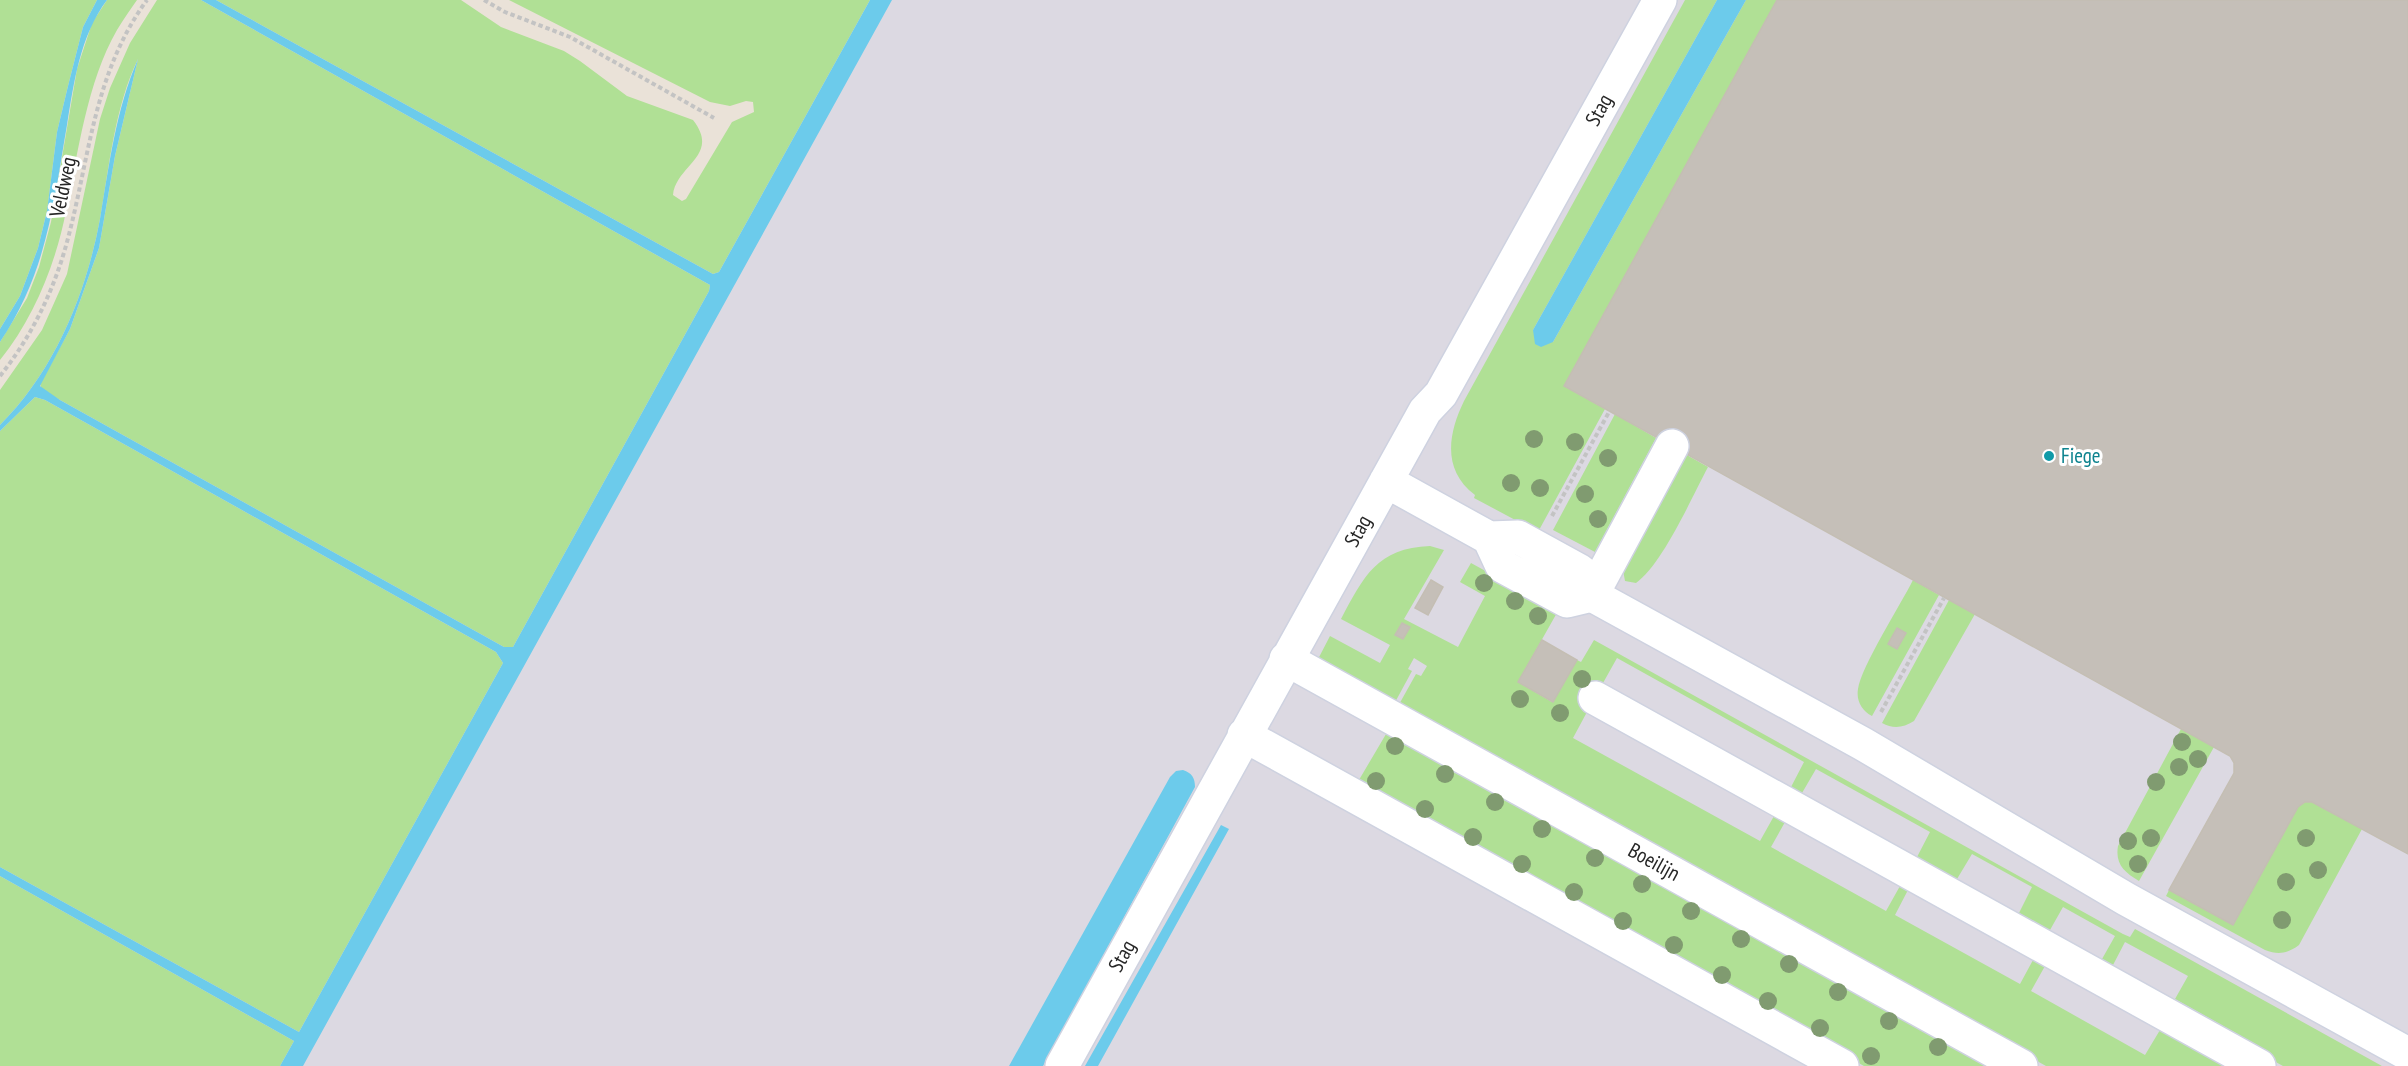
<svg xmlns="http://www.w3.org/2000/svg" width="2408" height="1066" font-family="'PT Sans Narrow',sans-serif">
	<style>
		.industrial { fill: #dcd9e2 }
		.green { fill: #b0e095 }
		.water { fill: #6ccbeb }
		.building { fill: #c5bfb8; stroke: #c4beb3; stroke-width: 1.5 }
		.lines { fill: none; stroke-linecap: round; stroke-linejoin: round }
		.minor-casing { stroke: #ced2e0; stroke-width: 36 }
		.path { stroke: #c3c3c3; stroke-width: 4; stroke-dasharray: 4.5 3; stroke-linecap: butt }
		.minor { stroke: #fff; stroke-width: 33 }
		.tree { fill: #809b70 }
		.culture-dot { fill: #0f9aa8; stroke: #fff; stroke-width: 2 }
		.labels { text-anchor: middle; stroke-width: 6; stroke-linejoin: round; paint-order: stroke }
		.street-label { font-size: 21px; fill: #272727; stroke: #fff }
		.culture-label { font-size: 21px; fill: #0d838f; stroke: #fff; text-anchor: start }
	</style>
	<rect width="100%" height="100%" fill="#eae2d8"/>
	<path class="industrial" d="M881 0H2408V1066H291Z"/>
	<path class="green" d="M0 0H97L83 27 68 86 57 132 47 211 38 248 20 296 0 329Z
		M107 0H137C130 10 123 20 117 30 87 82 78 153 66 211 56 263 34 318 0 360V342L27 298 39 267 51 222 77 69 92 23Z
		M157 0H201L710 285 709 291 513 647H504L42 390 40 384 70 329 99 248 115 156 138 59C115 106 109 168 100 219 86 294 55 370 0 425V390L42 330 67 274 100 119 110 88 130 43Z
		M216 0H461L501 27 564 51 580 61 627 96 693 120C721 156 676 165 673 195L682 201 686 199 732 122 754 112 753 102 746 101 730 106 710 102 509 0H870L719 272 713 274Z
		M1685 0H1717L1533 330 1553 342 1746 0H1777L1564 386 1605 409 1538 532 1474 498 1475 495C1442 470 1448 434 1464 401Z
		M35 397 45 400 496 652 503 663 299 1032 0 867V431Z
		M1615 414 1656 438 1595 552 1553 530Z
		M1685 454 1708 467C1692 497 1662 565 1636 583L1625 581 1623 570Z
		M1430 546 1444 550 1404 619 1458 647 1485 596 1460 582 1471 563 1558 611 1518 682 1552 702 1577 660 1581 662 1594 640 2123 934 2130 937 2135 929 2382 1066H2283L2272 1060 2266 1050 2175 999 2188 976 2125 942 2113 965 2102 959 2115 936 2063 907 2050 930 2019 913 2032 887 1972 854 1957 879 1917 857 1930 832 1816 769 1802 793 1791 787 1804 762 1617 658 1603 683 1596 680 1581 708 1587 712 1573 738 1760 841 1774 816 1785 822 1771 847 1886 911 1900 886 1908 890 1895 915 2020 984 2033 960 2045 966 2031 991 2145 1055 2160 1030 2225 1066H2046L1397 708 1416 674 1421 676 1427 666 1414 658 1408 669 1412 671 1393 706 1316 663 1330 636 1380 663 1390 645 1341 619C1364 576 1377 548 1430 546Z
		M1913 580 1939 595 1872 716C1862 711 1856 701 1858 689 1861 667 1901 604 1913 580Z
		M1949 600 1975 614 1914 721C1903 728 1893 729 1882 723Z
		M1389 729 1999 1066H1864L1356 785Z
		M2181 729 2214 747 2139 881C2124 872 2115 864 2118 846Z
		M2305 802H2312L2362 829 2299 945C2287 954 2278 955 2265 950L2166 896 2169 890 2233 925 2298 807Z
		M0 876 294 1041 280 1066H0Z"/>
	<path class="water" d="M97 0H107C80 36 74 82 67 125 53 206 47 272 0 342V329L20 296 38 248 47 211 57 132 68 86 83 27Z
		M201 0H216L713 274 719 272 870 0H892L303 1066H280L294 1041 0 876V867L299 1032 503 663 496 652 45 400 35 397 0 431V425C55 370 86 294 100 219 109 166 116 109 138 59L115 156 99 248 70 329 40 386 60 400 504 647H513L709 291 710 285Z
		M1717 0H1746L1553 342 1541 347 1535 344 1533 330Z
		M1183 770C1192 773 1195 778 1195 787L1043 1066H1009L1170 777 1176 771Z
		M1221 825 1229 829 1098 1066H1085Z"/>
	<path class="building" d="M1777 0H2408V854L2312 802H2305L2298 807 2233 925 2169 890 2234 773V763L2230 756 1564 386Z
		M1431 580 1443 587 1428 615 1415 608Z
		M1402 623 1410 627 1403 639 1395 635Z
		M1897 628 1906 633 1897 649 1888 644Z
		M1542 640 1577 660 1553 702 1518 682Z"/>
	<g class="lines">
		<g class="minor-casing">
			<path id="minor" d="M1386 481 1489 538 1518 537 1580 571 1592 595 1863 744 2126 899 2408 1054
				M1489 538 1502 566 1567 601 1592 595 1672 446
				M1286 659 2021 1066
				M1595 698 2259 1066
				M1244 735 1842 1066
				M1062 1066 1425 411 1441 394 1660 0"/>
		</g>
		<path class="path" d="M484 0 505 12 570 37 714 118
			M0 376C32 336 54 290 67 242 90 157 93 74 147 0
			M1552 516 1609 412
			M1881 712 1944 598"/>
		<use href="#minor" class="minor"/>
	</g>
	<g class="tree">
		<circle cx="1534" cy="439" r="9"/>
		<circle cx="1575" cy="442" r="9"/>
		<circle cx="1608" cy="458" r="9"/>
		<circle cx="1511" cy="483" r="9"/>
		<circle cx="1540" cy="488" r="9"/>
		<circle cx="1585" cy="494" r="9"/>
		<circle cx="1598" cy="519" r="9"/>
		<circle cx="1484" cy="583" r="9"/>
		<circle cx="1515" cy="601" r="9"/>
		<circle cx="1538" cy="616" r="9"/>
		<circle cx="1582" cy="679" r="9"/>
		<circle cx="1520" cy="699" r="9"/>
		<circle cx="1560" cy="713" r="9"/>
		<circle cx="2182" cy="742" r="9"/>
		<circle cx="1395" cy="746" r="9"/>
		<circle cx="2198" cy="759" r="9"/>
		<circle cx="2179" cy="767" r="9"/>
		<circle cx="1445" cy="774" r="9"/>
		<circle cx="1376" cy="781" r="9"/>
		<circle cx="2156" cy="782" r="9"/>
		<circle cx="1495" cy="802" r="9"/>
		<circle cx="1425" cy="809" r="9"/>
		<circle cx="1542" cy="829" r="9"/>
		<circle cx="1473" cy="837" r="9"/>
		<circle cx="2151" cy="838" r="9"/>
		<circle cx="2306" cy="838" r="9"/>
		<circle cx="2128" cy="841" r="9"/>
		<circle cx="1595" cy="858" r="9"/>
		<circle cx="1522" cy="864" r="9"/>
		<circle cx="2138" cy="864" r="9"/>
		<circle cx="2318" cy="870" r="9"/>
		<circle cx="2286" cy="882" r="9"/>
		<circle cx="1642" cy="884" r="9"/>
		<circle cx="1574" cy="892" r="9"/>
		<circle cx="1691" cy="911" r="9"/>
		<circle cx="2282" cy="920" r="9"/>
		<circle cx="1623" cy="921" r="9"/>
		<circle cx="1741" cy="939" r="9"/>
		<circle cx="1674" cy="945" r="9"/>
		<circle cx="1789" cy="964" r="9"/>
		<circle cx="1722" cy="975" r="9"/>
		<circle cx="1838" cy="992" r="9"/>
		<circle cx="1768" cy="1001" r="9"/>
		<circle cx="1889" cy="1021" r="9"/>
		<circle cx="1820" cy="1028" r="9"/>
		<circle cx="1938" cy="1047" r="9"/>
		<circle cx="1871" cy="1056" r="9"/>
	</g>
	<circle class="culture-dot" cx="2049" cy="456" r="6"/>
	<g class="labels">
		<g class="street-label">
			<text transform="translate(1599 110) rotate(-61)" y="7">Stag</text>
			<text transform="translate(63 187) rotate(-78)" y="7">Veldweg</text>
			<text transform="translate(1358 531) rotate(-61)" y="7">Stag</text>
			<text transform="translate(1654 862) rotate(29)" y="7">Boeilijn</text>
			<text transform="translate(1122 956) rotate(-61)" y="7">Stag</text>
		</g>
		<g class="culture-label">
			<text x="2061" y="463">Fiege</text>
		</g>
	</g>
</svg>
